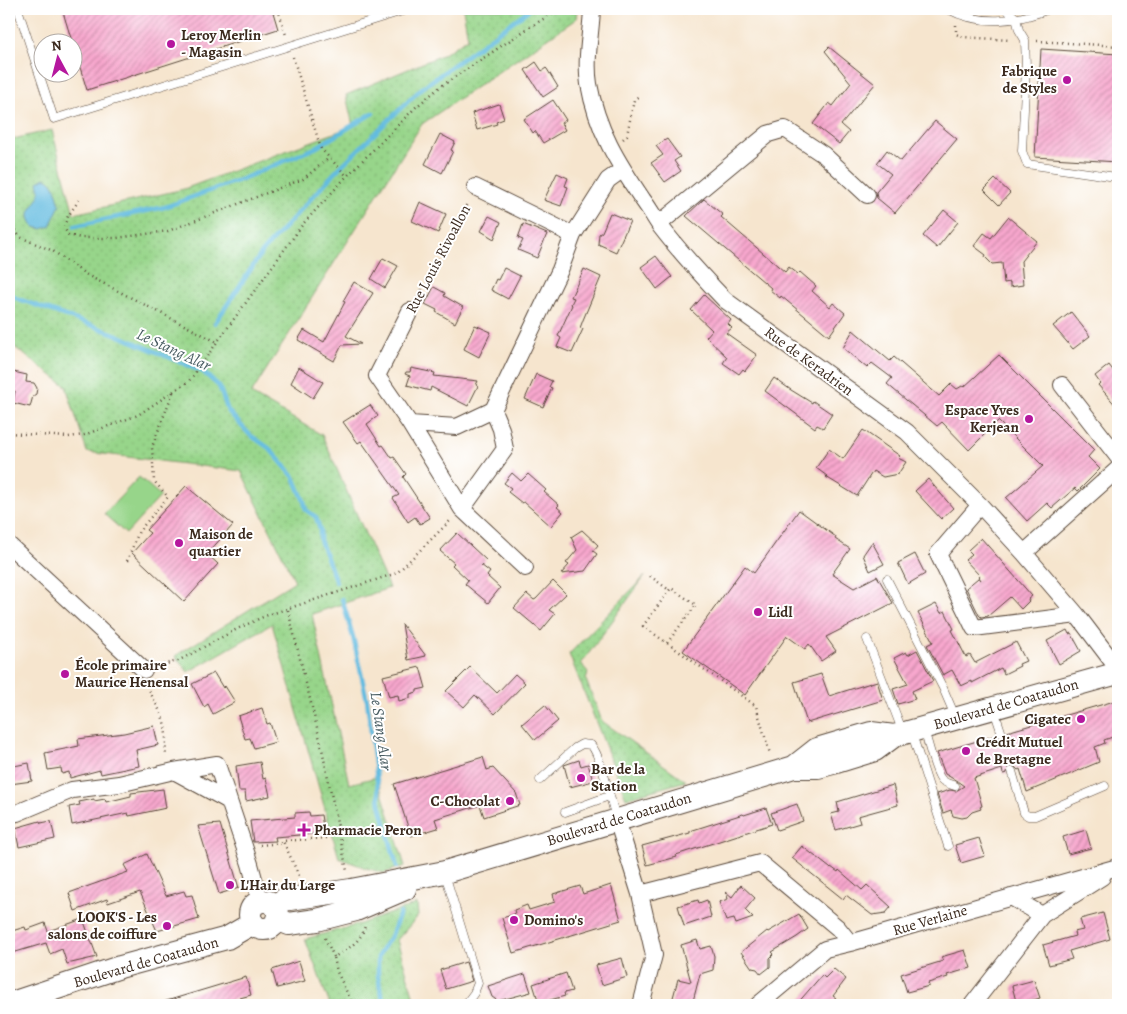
<svg xmlns="http://www.w3.org/2000/svg" width="1127" height="1014" font-family="Alegreya,serif">
	<style>
		.grass { fill: url(#grass-dots); stroke: #698054 }
		.pitch { fill: #97d58a; stroke: #698054 }
		.water { fill: #63bce0; stroke: #4f737f }
		.lines { fill: none; stroke-linecap: round; stroke-linejoin: round }
		.stream { stroke: #63bce0; stroke-width: 4.5 }
		.building { fill: url(#building-hatch) }
		.service-casing { stroke: #574638; stroke-width: 9 }
		.minor-casing { stroke: #574638; stroke-width: 18 }
		.secondary-casing { stroke: #574638; stroke-width: 24 }
		.path { stroke: #574638; stroke-width: 2.5; stroke-dasharray: 1 4; stroke-linecap: butt }
		.service { stroke: #fff; stroke-width: 8 }
		.minor { stroke: #fff; stroke-width: 16 }
		.secondary { stroke: #fff; stroke-width: 22 }
		.poi-dot { fill: #b5179e; stroke: #fff; stroke-width: 2 }
		.labels { text-anchor: middle; stroke-width: 4; stroke-linejoin: round; paint-order: stroke }
		.poi-label { font-size: 15px; font-weight: bold; fill: #3b2a1e; stroke: #fff; text-anchor: start }
		.street-label { font-size: 15px; fill: #3b2a1e; stroke: #fff }
		.water-label { font-size: 16px; font-style: italic; fill: #495d62; stroke: #fff }
	</style>
	<defs>
		<pattern id="grass-dots" width="8" height="8" patternUnits="userSpaceOnUse" patternTransform="scale(1.25)"><rect width="8" height="8" fill="#97d58a"/><path d="M2 2h.1M6 6h.1" fill="none" stroke="#83b777" stroke-width="1.8" stroke-linecap="round"/></pattern>
		<pattern id="building-hatch" width="6" height="6" patternUnits="userSpaceOnUse" patternTransform="scale(1.25)"><rect width="6" height="6" fill="#f8a7ce"/><path d="M-1 1l2-2M0 6l6-6M5 7l2-2" fill="none" stroke="#ca88a7"/></pattern>
	</defs>
	<rect width="100%" height="100%" fill="#fff"/>
	<filter id="ink" filterUnits="userSpaceOnUse"><feTurbulence type="fractalNoise" baseFrequency=".02" numOctaves="2"/><feDisplacementMap in="SourceGraphic" scale="10" xChannelSelector="R" yChannelSelector="G"/><feConvolveMatrix kernelMatrix="1 2 1 2 8 2 1 2 1" color-interpolation-filters="sRGB"/></filter>
	<filter id="wash" filterUnits="userSpaceOnUse"><feTurbulence type="fractalNoise" baseFrequency=".0096" numOctaves="4" result="noise"/><feDisplacementMap in="SourceGraphic" scale="20" xChannelSelector="R" yChannelSelector="G"/><feGaussianBlur stdDeviation="1.12" result="paint"/><feColorMatrix in="noise" values="0 0 0 0 0 0 0 0 0 0 0 0 0 0 0 0 0 1.4 0 .05"/><feComposite in="paint" operator="in"/></filter>
	<g filter="url(#wash)">
		<rect width="100%" height="100%" fill="#f6e5ce"/>
		<path class="grass" d="M463 9H577L576 19 422 124 251 394 322 435 389 588 312 614 349 784 377 777 405 866 384 873 366 868 339 858 272 624 188 672 175 656 295 581 241 471 87 452 66 386 9 343V140L52 130 74 214 184 189 353 126 346 95 442 55 468 38Z
			M645 576 581 664 588 672 586 680 602 721 686 781 626 798 569 654Z
			M417 904 418 916 397 940 416 1005H330L305 939 360 924Z"/>
		<path class="pitch" d="M139 477 161 496 126 534 104 514Z"/>
		<path class="water" d="M45 178C56 182 57 195 60 205L50 226 42 229 34 227C21 209 37 208 39 194 40 191 39 185 38 182Z"/>
		<g class="lines">
			<path class="stream" d="M75 226 165 207 242 179 315 148 373 113
				M9 293 16 298 115 334 203 372 219 386 228 411 250 435 269 448 294 477 304 501 306 510 316 517 320 530V540L336 582
				M215 323 263 251 339 168 422 88 530 9
				M342 599 353 637 367 700 380 804 397 867
				M384 1005 378 976V956L392 934 400 913"/>
		</g>
		<g id="blocks">
			<path class="building" d="M62 9H272L278 29 87 90Z
				M829 47 875 84 841 125 849 132 839 144 813 124 829 103 833 106 851 83 825 51Z
				M1041 49 1118 54V162L1035 157Z
				M536 62 542 71 546 68 547 69 558 87 543 97 525 70Z
				M553 100 566 120 561 123 565 130 543 143 535 131 533 133 524 119Z
				M499 104 504 119 496 122 497 124 477 130 472 113Z
				M935 121 957 139 895 213 877 198 876 192 891 174 877 163 887 150 901 161Z
				M440 134 455 142 451 150 453 151 442 173 425 164Z
				M667 139 680 157 674 161 681 171 665 182 651 163 663 155 656 146Z
				M557 173 568 178 565 186 568 187 561 206 544 200Z
				M995 179 1010 193 999 205 984 190Z
				M704 199 723 215 721 217 785 272 789 267 798 274 800 272 816 286 812 291 830 307 833 303 845 313 829 336 781 296 780 298 770 290 771 288 686 216Z
				M420 202 446 214 438 233 412 221Z
				M944 210 958 222 937 248 923 236Z
				M610 213 630 221 616 252 598 244 599 234 602 232Z
				M489 216 501 222 494 239 481 231Z
				M1008 217 1037 241 1021 261 1023 285 1010 287V282L1004 283 1002 263 992 264 985 257 986 255 974 246 984 233 991 238Z
				M523 224 547 234 537 258 518 250 523 240 518 238Z
				M656 256 672 277 657 289 641 267Z
				M383 258 398 266 385 288 371 279Z
				M504 268 520 276 508 299 491 290 496 279 498 280Z
				M584 269 601 277 583 320 580 328 583 329 572 353 557 347 561 338 558 336 572 305 571 304 574 298 571 297Z
				M354 282 373 293 346 336 361 344 342 345 334 361 298 340 304 330 324 342 345 302 343 301Z
				M434 287 445 293 444 296 463 307 455 323 436 312 437 310 425 304Z
				M704 295 731 320 728 324 732 328 726 333 757 355 745 371 743 369 739 374 723 363 727 357 706 337 712 330 691 310Z
				M1071 312 1090 336 1073 349 1053 326Z
				M475 325 491 332 479 357 464 349Z
				M853 330 890 361 894 357 939 396 951 384 957 389 962 386 964 387 999 355 1094 450 1088 457 1100 469 1078 491 1075 488 1052 508 1047 503 1027 521 1006 498 1043 466 998 421 969 450 942 422 937 426 887 384 892 378 872 363 867 368 843 348Z
				M1109 365 1118 377V408L1098 385 1100 383 1095 376Z
				M299 367 323 382 313 398 291 383Z
				M411 368 435 373 434 376 478 381 476 385 478 386 468 406 431 387 430 391 407 385 410 376 405 374 406 372H410Z
				M9 371 27 375 26 382 34 383 37 388 36 394 33 396 30 407 13 403 15 391 9 389Z
				M536 374 552 381 549 387 552 388 543 407 525 399Z
				M774 378 791 390 812 403 813 401 832 414 823 428 817 425 815 428 765 391Z
				M370 405 378 416 367 424 381 446 383 445 392 458 394 457 406 474 403 477 430 518 420 524 415 517 408 522 393 498 399 495 361 441 358 443 343 422Z
				M863 430 900 456 898 458 906 462 898 474 883 477 873 471 857 496 826 477 827 476 816 468 829 449 843 459Z
				M512 473 521 481 528 474 546 490 544 492 559 505 557 507 563 512 551 526 524 502 522 503 508 492 511 488 504 483Z
				M928 479 953 508 941 519 915 491Z
				M186 486 233 525 207 554 218 564 184 602 132 553 150 533 146 530Z
				M799 510 836 537 835 539 850 549 832 574 854 588 877 576 893 603 826 637 836 651 821 661 809 644 805 649 787 636 745 695 683 651 745 566 754 573Z
				M582 530 598 545 593 551 597 554 585 571 561 574 569 565 566 563 577 550 571 537Z
				M457 533 486 560 481 565 490 572 487 576 500 588 488 603 465 584 468 580 452 565 454 563 440 551Z
				M981 538 1032 596 1028 599 1029 601 1021 609 1010 597 988 616 981 617 979 615 966 588 978 578 981 580 979 577 980 576 965 560 972 554 968 550Z
				M872 542 884 564 870 571 863 555Z
				M915 554 925 574 908 584 898 563Z
				M553 581 566 594 549 610 555 614 541 631 514 608 527 594 534 600 536 599Z
				M936 604 941 613 945 611 954 629 952 630 966 657 970 655 975 663 1016 642 1026 661 1019 664 1020 666 1004 674 1001 668 972 683V681L961 686 952 670 943 675 927 645 933 642 918 613Z
				M402 624 426 656 408 660Z
				M1067 630 1069 634 1071 633 1081 651 1059 664 1047 641Z
				M917 650 933 681 912 691 915 699 898 704 893 689 908 684 894 658 906 652 908 655Z
				M420 667 426 688 417 690V692L410 694V698L399 701 398 695 389 697 383 676Z
				M470 667 497 693 515 674 525 683 495 714 475 695 464 707 446 691Z
				M214 673 223 688 225 686 235 702 213 714 208 704 204 707 192 684Z
				M821 674 829 696 877 681 883 700 807 723 794 682Z
				M1118 700V735L1104 740 1105 743 1095 747 1099 762 1027 792 1020 769 1018 770 1014 766 1008 767 1007 773 1003 774 1002 769 974 778 982 806 980 807 981 809 972 812 967 817 962 818 953 816 951 810 943 813 937 794 950 790 956 791 964 786 957 781 945 774 937 753 997 735 999 738 1003 739 1006 737 1007 732Z
				M545 705 558 721 535 740 522 724Z
				M262 708 267 724 270 723 276 742 254 748 250 738 245 739 238 716Z
				M154 726 158 745 136 750 139 766 101 774 100 770 70 778 69 772 62 774 61 768 48 770 45 753 79 746 78 739 124 733Z
				M483 757 487 770 493 768 516 793 520 805 484 817 480 805 435 819 438 828 411 836 394 784Z
				M579 760 581 766 588 764 593 781 570 787 564 765Z
				M260 762 263 779 266 778 270 796 246 801 245 791H239L236 766Z
				M29 763 32 781 10 784 9 767Z
				M893 785 898 805 858 816 860 823 836 830 831 814 839 812 837 802Z
				M163 789 166 808 129 816 128 813 72 825 69 807 80 805 79 802 94 799V801L105 799 106 802 131 796V793Z
				M797 804 803 821 777 830 771 813Z
				M766 808 772 824 676 855 677 857 647 865 642 846 690 833V831L743 814 744 815Z
				M309 812 310 816 321 815 324 833 275 837 276 841 253 842 250 821 295 817V813Z
				M40 821 41 823 51 821 55 839 19 847 15 828Z
				M220 824 239 888 219 894 198 826Z
				M1086 830 1091 848 1068 854 1063 837Z
				M979 838 985 856 961 863 955 845Z
				M802 846 830 868 831 867 838 872 839 870 862 890 867 885 891 907 886 913 872 915 846 895 843 899 792 858Z
				M147 854 166 896 184 891 186 896 192 895 199 919 157 931 140 892 108 903 107 899 75 911 69 893 128 872 124 865Z
				M611 885 621 920 513 953 502 918 515 914 514 910 527 905 529 910 555 902 553 894 580 886 583 894Z
				M741 885 755 898 745 910 753 918 736 924 734 919 726 921 719 902 728 899 726 892 732 897Z
				M698 900 699 903 707 900 711 917 684 926 678 906Z
				M1103 913 1110 939 1069 951 1072 959 1049 965 1043 945 1075 936 1074 932 1083 930 1080 919Z
				M799 914 808 929 797 937 772 952 774 954 770 958V967L761 974 757 969 752 968 741 952 767 931 768 932Z
				M83 919 97 957 67 964 62 949 50 954 46 943 9 954V937L13 936 12 931 25 927 26 930 45 923 48 931Z
				M697 940 700 949 711 946 714 956 713 970 700 974 692 1005H671L678 979 691 982 681 945Z
				M965 950 971 968 947 975 948 977 928 983 929 986 907 992 901 974 943 961 941 957Z
				M622 958 627 977 602 985 596 965Z
				M299 961 305 981 277 988 272 970Z
				M466 962 472 981 446 989 440 970Z
				M834 969 846 979 833 996 836 998 830 1005H796L822 975 825 978Z
				M566 973 572 991 564 993 565 996 539 1003 533 984Z
				M525 974 531 992 498 1001 492 997 488 986Z
				M246 977 251 995 214 1005H164L163 1002Z
				M1034 980 1040 998 1017 1005 1012 986Z"/>
		</g>
	</g>
	<g filter="url(#ink)">
		<use href="#blocks" fill-opacity="0" stroke="#574638" stroke-width="1"/>
		<g class="lines">
			<g class="service-casing">
				<path id="service" d="M18 9 54 119 409 9
					M948 9C979 26 1016 22 1049 9
					M1006 9 1016 18 1019 30 1025 40 1026 67 1022 151 1027 164 1116 177 1118 184
					M887 579 943 688 955 716
					M867 639 902 730
					M994 710 1002 734
					M924 730C928 741 934 770 941 779 944 783 950 784 955 786
					M912 734 948 846
					M1012 771 1024 813 1028 816H1035L1105 786
					M540 780 575 748 582 744 591 745C601 755 611 802 616 818
					M565 812 609 796
					M445 874 478 983 474 993 465 1005"/>
			</g>
			<g class="minor-casing">
				<path id="minor" d="M592 9C591 34 585 59 589 84 597 130 618 163 643 200 649 208 654 217 660 226 680 252 702 276 725 300L907 432 980 505 1024 553 1077 615 1118 669
					M475 187 573 235
					M659 224 768 134 785 129 824 155 867 195
					M410 311 377 376 410 424 457 427 493 410 560 270 573 235 608 180 622 170
					M1062 385 1118 457
					M410 424 462 509 505 449 501 429 493 410
					M980 505 938 554 974 628 1077 615
					M462 509 525 568
					M9 545 144 670
					M1024 553 1118 469
					M174 771 217 764 229 801
					M9 815 17 813 72 790 119 784 174 771 229 801 250 864 260 901
					M617 820 640 894 654 955 641 1005
					M640 894 760 863 838 928 850 943
					M1011 897 1042 915
					M758 1005 825 949 850 943 1118 867
					M972 1005 1042 915 1102 877"/>
			</g>
			<g class="secondary-casing">
				<path id="secondary" d="M794 767 817 749 871 733 894 736
					M250 915a14 14 0 1 1 28 0a14 14 0 1 1-28 0Z
					M275 906 283 900 351 890 445 872 794 767H818L833 763 875 750 894 736 1118 673
					M277 919 289 924 317 920 356 910 405 889
					M9 1004 120 967 227 938 253 923"/>
			</g>
			<path class="path" d="M278 9 286 35
				M956 25V34L963 37 1011 40
				M1037 41 1118 46
				M293 57 321 149 347 176
				M623 139 627 135 634 100 639 96
				M79 200 68 216 64 227 68 235 81 238H117L168 231 303 179 329 158
				M9 222 20 237 53 251 85 274 217 342
				M417 299 468 202
				M9 433 68 437 84 435 138 415 189 381 303 224 347 176 416 107 440 87 530 27 560 9
				M127 561 139 531 168 497 154 481 152 447 173 392
				M650 576 669 590
				M288 610 321 744 347 871
				M667 643 696 605 671 588 643 626 756 706 770 754
				M158 666 178 661 237 629 265 616 397 573 452 519
				M148 686C152 700 163 712 165 727 167 737 165 747 166 756
				M260 845 284 843
				M301 880 283 841 326 838 327 829 338 827
				M325 938 334 957
				M353 1005 337 972 334 957C348 949 361 942 365 926"/>
			<use href="#service" class="service"/>
			<use href="#minor" class="minor"/>
			<use href="#secondary" class="secondary"/>
		</g>
	</g>
	<g class="poi-dot">
		<circle cx="171" cy="44" r="5"/>
		<circle cx="1067" cy="80" r="5"/>
		<circle cx="1029" cy="419" r="5"/>
		<circle cx="179" cy="543" r="5"/>
		<circle cx="758" cy="612" r="5"/>
		<circle cx="65" cy="674" r="5"/>
		<circle cx="1081" cy="719" r="5"/>
		<circle cx="966" cy="751" r="5"/>
		<circle cx="581" cy="778" r="5"/>
		<circle cx="510" cy="801" r="5"/>
		<path d="M301.5 822.5h5v5h5v5h-5v5h-5v-5h-5v-5h5z"/>
		<circle cx="230" cy="885" r="5"/>
		<circle cx="514" cy="920" r="5"/>
		<circle cx="167" cy="926" r="5"/>
	</g>
	<g class="labels">
		<g class="poi-label">
			<text x="181" y="40">Leroy Merlin<tspan x="181" dy="17">- Magasin</tspan></text>
			<text x="1057" y="76" text-anchor="end">Fabrique<tspan x="1057" dy="17">de Styles</tspan></text>
			<text x="1019" y="415" text-anchor="end">Espace Yves<tspan x="1019" dy="17">Kerjean</tspan></text>
			<text x="189" y="539">Maison de<tspan x="189" dy="17">quartier</tspan></text>
			<text x="768" y="617">Lidl</text>
			<text x="75" y="670">École primaire<tspan x="75" dy="17">Maurice Henensal</tspan></text>
			<text x="1071" y="724" text-anchor="end">Cigatec</text>
			<text x="976" y="747">Crédit Mutuel<tspan x="976" dy="17">de Bretagne</tspan></text>
			<text x="591" y="774">Bar de la<tspan x="591" dy="17">Station</tspan></text>
			<text x="500" y="806" text-anchor="end">C-Chocolat</text>
			<text x="314" y="835">Pharmacie Peron</text>
			<text x="240" y="890">L'Hair du Large</text>
			<text x="157" y="922" text-anchor="end">LOOK'S - Les<tspan x="157" dy="17">salons de coiffure</tspan></text>
			<text x="524" y="925">Domino's</text>
		</g>
		<g class="street-label">
			<text transform="translate(438 259) rotate(-62)" y="5">Rue Louis Rivoallon</text>
			<text transform="translate(809 361) rotate(36)" y="5">Rue de Keradrien</text>
			<text transform="translate(1006 704) rotate(-16)" y="5">Boulevard de Coataudon</text>
			<text transform="translate(619 819) rotate(-17)" y="5">Boulevard de Coataudon</text>
			<text transform="translate(930 920) rotate(-16)" y="5">Rue Verlaine</text>
			<text transform="translate(146 962) rotate(-16)" y="5">Boulevard de Coataudon</text>
		</g>
		<g class="water-label">
			<text transform="translate(174 349) rotate(25)" y="6">Le Stang Alar</text>
			<text transform="translate(382 731) rotate(82)" y="6">Le Stang Alar</text>
		</g>
	</g>
	<rect width="1127" height="1014" fill="none" stroke="#fff" stroke-width="30"/>
	<g transform="translate(58 58) rotate(353)"><circle r="24" fill="#ffffff" stroke="#b1aaa5"/>
	<path d="M0-4L9 19L0 12L-9 19Z" fill="#b5179e"/>
	<text y="-8" font-size="14" font-weight="bold" text-anchor="middle" fill="#3b2a1e">N</text>
	</g>
</svg>
